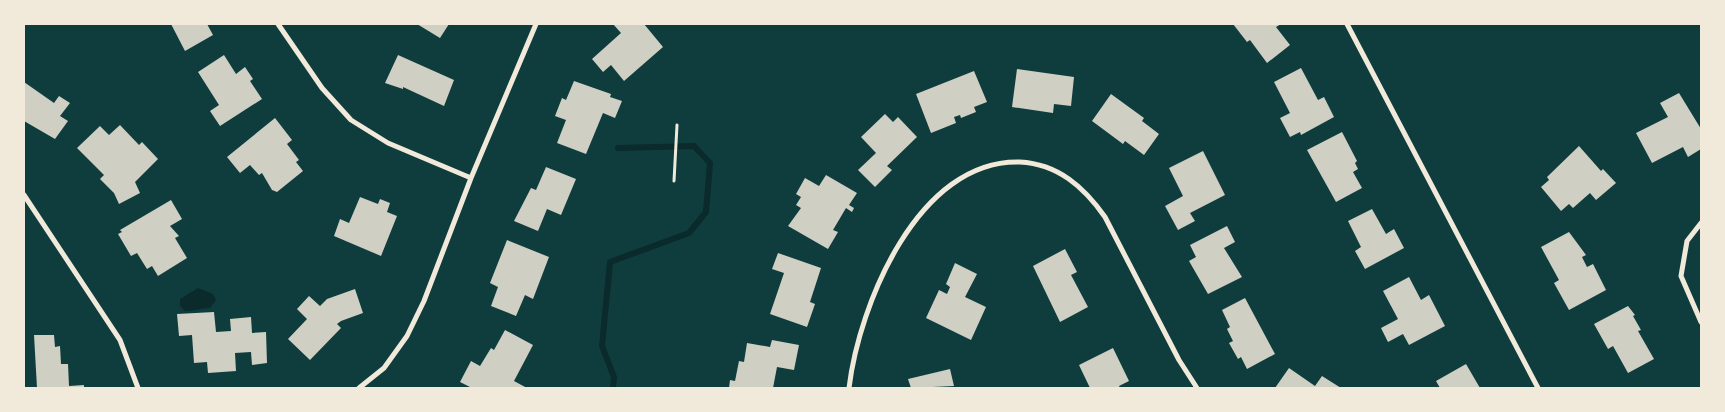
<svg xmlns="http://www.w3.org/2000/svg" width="1725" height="412" font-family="'IBM Plex Serif',serif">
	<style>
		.water { fill: #0a2a2b }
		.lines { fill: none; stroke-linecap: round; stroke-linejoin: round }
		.stream { stroke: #0a2a2b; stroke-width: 6 }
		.building { fill: #cfcfc3 }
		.path { stroke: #f1e9da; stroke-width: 3 }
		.minor { stroke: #f1e9da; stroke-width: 5 }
	</style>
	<rect width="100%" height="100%" fill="#0f3d3e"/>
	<path class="water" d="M198 288 213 294 216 300 210 308C201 308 194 311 185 311L180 306V299Z"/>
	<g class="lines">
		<path class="stream" d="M613 388 614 377 602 346 610 262 689 233 706 212 710 163 694 146 618 148"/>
	</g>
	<path class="building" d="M171 24H207L213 35 185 51Z
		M417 24H449L440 38Z
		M613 24H644L663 47 624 81 611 65 603 72 592 59 621 33Z
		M1233 24H1281L1276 27 1290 45 1267 63 1250 40 1247 42Z
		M224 55 236 74 245 67 253 79 250 81 262 99 220 126 210 111 219 105 198 72Z
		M398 55 454 80 444 106 403 87V89L385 83Z
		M1301 68 1318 100 1324 97 1334 117 1301 135 1300 132 1290 137 1280 118 1290 113 1274 82Z
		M1017 69 1074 77 1071 106 1054 104 1053 113 1012 107Z
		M974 71 987 102 974 107 976 112 961 118 960 115 954 117 956 123 931 133 916 94Z
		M574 81 611 94 610 97 622 101 615 118 603 113 586 154 557 143 566 120 555 116 562 98 566 100Z
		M24 82 54 103 59 96 70 103 60 116 68 121 55 139 24 121Z
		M1679 93 1701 129V149L1688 157 1683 147 1652 163 1636 133 1668 117 1660 103Z
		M1111 94 1144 118 1142 121 1159 134 1144 155 1125 141 1123 144 1092 121Z
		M885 114 893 122 898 117 917 137 887 166 892 170 875 187 858 170 876 153 861 137Z
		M275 118 292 140 287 144 299 160 296 162 303 171 277 192 272 190 262 173 259 175 250 165 240 173 227 157Z
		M120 125 139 145 142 142 158 159 135 182 140 193 119 204 114 193 100 179 104 175 77 148 100 126 109 135Z
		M1342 132 1357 161 1355 163 1358 169 1353 172 1362 188 1336 202 1307 150Z
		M1579 146 1601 171 1603 169 1616 183 1596 200 1590 193 1573 208 1569 204 1561 211 1541 187 1549 180 1547 177Z
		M1203 151 1225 195 1190 213 1195 221 1178 230 1165 206 1183 196 1169 168Z
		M546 167 576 179 561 215 547 209 538 231 514 221 531 188 536 190Z
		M826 175 857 193 849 205 854 208 852 212 846 208 833 230 838 232 828 249 788 226 801 208 796 205 801 197 796 194 805 178 819 186Z
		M360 197 378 204 380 199 390 203 387 212 397 216 381 256 334 236 340 219 349 223Z
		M171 200 182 219 170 226 179 236 175 238 187 258 158 276 152 266 147 269 137 253 131 256 118 234 122 232 120 230Z
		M1372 209 1386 234 1394 229 1404 248 1365 269 1355 251 1361 247 1348 221Z
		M1227 226 1235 242 1224 248 1242 277 1208 294 1189 261 1196 257 1190 245Z
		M1569 232 1586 255 1582 257 1587 267 1593 264 1606 290 1569 310 1554 283 1559 280 1541 247Z
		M507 240 549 257 533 299 525 295 516 316 491 306 498 287 490 283Z
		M1065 249 1077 272 1071 275 1088 307 1060 322 1033 266Z
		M778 253 821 268 810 302 815 304 807 327 770 314 784 273 772 269Z
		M955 263 977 274 965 297 986 307 971 340 926 318 939 290 947 294 950 287 946 284Z
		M1409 277 1421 300 1429 295 1445 326 1409 345 1403 334 1388 342 1381 328 1398 319 1383 291Z
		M355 289 363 313 341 321 337 324 341 328 310 360 288 339 307 319 297 309 309 296 320 306 327 299Z
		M1245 298 1275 354 1247 369 1241 357 1238 359 1229 343 1233 341 1227 329 1230 327 1222 310Z
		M1628 306 1635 315 1633 316 1641 330 1638 331 1654 359 1628 373 1613 346 1608 349 1594 324Z
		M214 312 216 332 231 331 230 319 251 317 252 333 266 332 267 363 252 365 251 352 235 353 236 371 208 373 207 362 194 363 192 335 179 336 177 314Z
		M505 330 533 345 514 381 527 388H472L460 382 471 361 480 366 491 348 494 350Z
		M34 335H54L55 347 60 346 61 364H68L69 386 84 385V388H37Z
		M772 340 799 345 794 370 777 367 773 388H729L730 380 735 381 739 361 744 362 747 343 770 347Z
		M1113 348 1129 381 1119 386 1120 388H1090L1079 365Z
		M1466 364 1480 388H1440L1436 381Z
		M1289 368 1315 386 1322 376 1341 388H1275Z
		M950 369 954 386 911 388 908 379Z"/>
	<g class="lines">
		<path class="path" d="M674 181 677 125"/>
		<path class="minor" d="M278 24 322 88 351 120 388 143 471 178
			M1347 24 1538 388
			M24 195 120 340 138 388
			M1701 223 1687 241 1681 276 1701 322
			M359 388 384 368 407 336 424 301 471 178 536 24
			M849 388C859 305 918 159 1020 162 1058 164 1084 187 1105 217L1179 360 1197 388"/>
	</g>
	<rect width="1725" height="412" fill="none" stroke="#f1e9da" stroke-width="50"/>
</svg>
